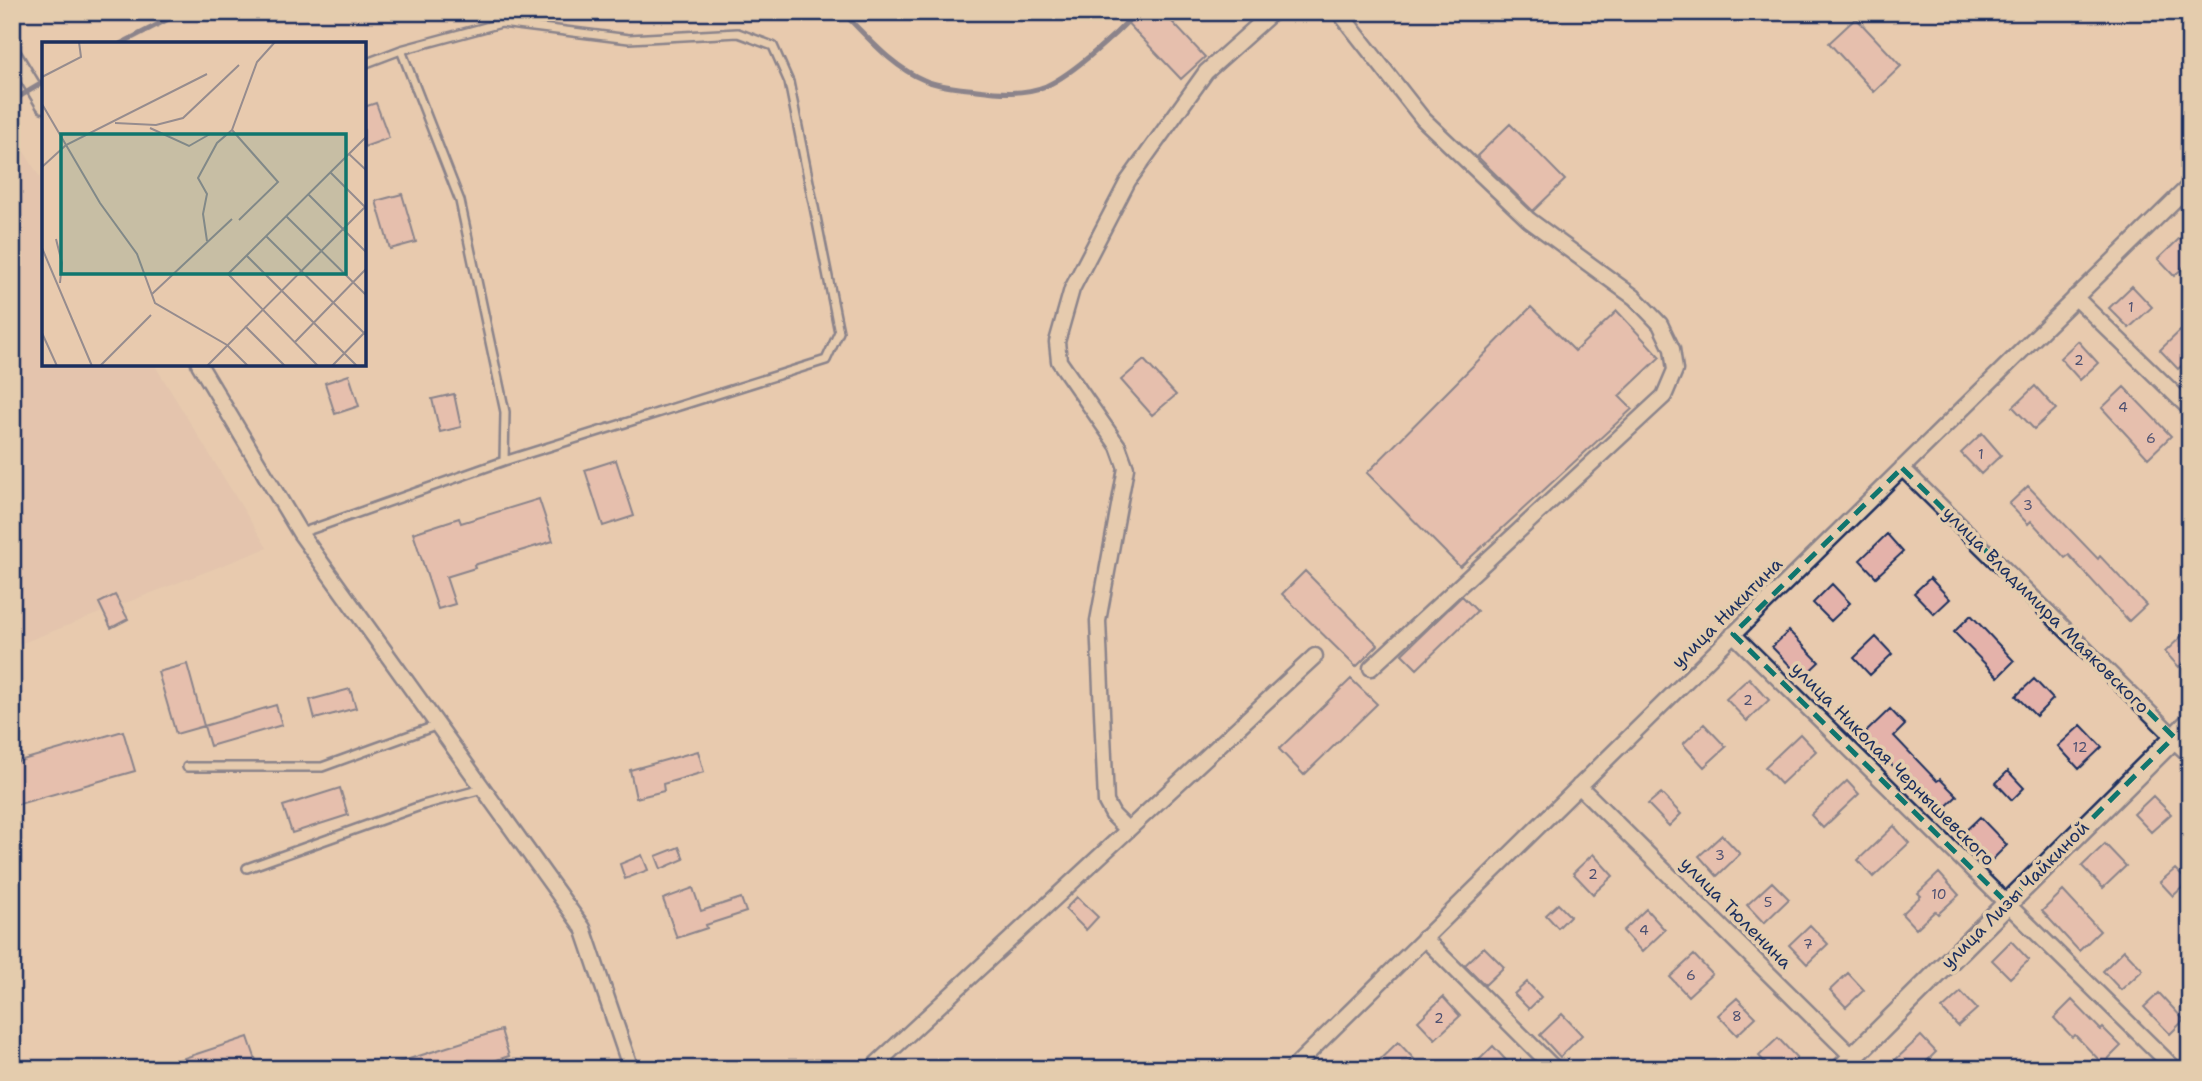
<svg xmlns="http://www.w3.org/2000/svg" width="2202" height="1081" font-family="'Shantell Sans',sans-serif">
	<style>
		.built { fill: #dfbdaa }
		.building { fill: #e4b2aa; stroke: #1b2f5e; stroke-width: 2 }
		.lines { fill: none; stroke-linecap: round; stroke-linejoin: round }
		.lane-casing { stroke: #1b2f5e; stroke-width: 12 }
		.street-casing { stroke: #1b2f5e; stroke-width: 19 }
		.secondary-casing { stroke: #1b2f5e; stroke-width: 24 }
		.lane { stroke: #e4ccad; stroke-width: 7 }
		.street { stroke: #e4ccad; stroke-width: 14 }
		.secondary { stroke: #e4ccad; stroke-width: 19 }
		.rail { stroke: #1b2f5e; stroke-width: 5 }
		.marked { fill: none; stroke: #0f766e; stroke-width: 5; stroke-dasharray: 14 9; stroke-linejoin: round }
		.labels { text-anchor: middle; stroke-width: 7; stroke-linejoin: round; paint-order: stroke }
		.number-label { font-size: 14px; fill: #4d5071 }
		.street-label { font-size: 18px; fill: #1b2f5e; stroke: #e4ccad }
		.inset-road { fill: none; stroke: #968c8e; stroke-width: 2 }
		.view { fill: #0f766e; fill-opacity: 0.15; stroke: #0f766e; stroke-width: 3.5 }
		.inset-edge { fill: none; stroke: #1b2f5e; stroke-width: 3.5 }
	</style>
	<rect width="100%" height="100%" fill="#e8caae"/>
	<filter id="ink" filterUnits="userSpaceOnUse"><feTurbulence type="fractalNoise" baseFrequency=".0143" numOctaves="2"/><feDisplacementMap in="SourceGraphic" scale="14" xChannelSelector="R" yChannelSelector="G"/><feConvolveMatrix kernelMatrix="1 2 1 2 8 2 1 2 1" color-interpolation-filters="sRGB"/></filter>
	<g filter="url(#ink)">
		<path class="built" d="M12 132 44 184V364H154L267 548 12 647Z"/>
		<path class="building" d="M1117 12H1163L1205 57 1181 79Z
			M1856 18 1901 66 1874 92 1829 43Z
			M376 103 389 138 364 147V107Z
			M1510 124 1565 180 1533 211 1477 156Z
			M402 194 416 242 390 249 376 201Z
			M2180 238 2190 248V261L2174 276 2158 259Z
			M2132 286 2152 307 2129 328 2109 308Z
			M1531 307 1575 351 1617 311 1660 357 1619 396 1632 409 1460 567 1367 473Z
			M2180 331 2190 342V358L2178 369 2160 350Z
			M2078 341 2098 363 2080 380 2060 358Z
			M1144 360 1176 395 1152 415 1121 380Z
			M349 375 359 406 335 414 325 383Z
			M2035 386 2056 409 2034 429 2013 407Z
			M2124 387 2171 436 2148 458 2102 408Z
			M454 394 461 427 440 432 432 399Z
			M1982 433 2001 455 1981 474 1961 453Z
			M616 460 634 516 603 526 585 470Z
			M2028 486 2098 559 2100 556 2146 605 2129 621 2069 555 2065 558 2031 521 2028 524 2009 504Z
			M539 499 553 541 474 565 475 568 446 577 455 604 438 609 413 533 459 518 461 523Z
			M1887 534 1903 552 1876 577 1860 560Z
			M1305 571 1378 645 1356 667 1282 594Z
			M1930 578 1950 599 1934 614 1914 593Z
			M1832 584 1850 603 1831 621 1813 603Z
			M115 595 128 619 111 628 99 603Z
			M1462 596 1477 611 1417 669 1402 654Z
			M1971 615 2014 661 1998 677 1954 632Z
			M2190 628V657L2179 667 2165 652Z
			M1789 631 1819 662 1802 678 1772 647Z
			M1876 637 1892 654 1870 675 1854 658Z
			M187 664 204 726 176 734 158 672Z
			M1749 678 1769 700 1747 721 1726 699Z
			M1351 679 1377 704 1304 775 1279 749Z
			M2034 679 2053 699 2036 716 2016 696Z
			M350 689 356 708 315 719 310 700Z
			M276 705 282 725 210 746 204 726Z
			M1890 709 1905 725 1894 736 1937 781 1940 779 1957 796 1939 813 1863 735Z
			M1704 724 1726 747 1704 767 1683 744Z
			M2081 725 2102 747 2079 769 2058 746Z
			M123 731 135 771 12 806V763Z
			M1800 734 1816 751 1781 784 1765 767Z
			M698 751 704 772 663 784 664 791 636 798 630 770Z
			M2008 771 2024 788 2012 800 1996 783Z
			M1847 781 1859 794 1823 828 1811 815Z
			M340 788 348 815 292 833 283 806Z
			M1661 793 1681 814 1669 826 1648 804Z
			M2153 796 2171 814 2151 832 2134 814Z
			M1980 817 2007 845 1988 864 1961 835Z
			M1894 826 1909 843 1873 877 1858 860Z
			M1722 835 1740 854 1717 876 1699 856Z
			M2105 844 2126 866 2103 888 2082 866Z
			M679 847 684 859 661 869 656 856Z
			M1593 854 1613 876 1593 894 1573 873Z
			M642 855 648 870 625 879 620 864Z
			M2175 869 2188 882 2173 896 2160 882Z
			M1939 873 1959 895 1938 914 1935 911 1916 929 1902 914 1921 896 1918 893Z
			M1772 882 1789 899 1764 923 1747 905Z
			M693 888 701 911 741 898 746 912 706 925 707 928 677 938 663 899Z
			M2063 891 2100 931 2079 951 2042 911Z
			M1077 897 1098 917 1086 930 1065 909Z
			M1558 904 1570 916 1558 928 1546 915Z
			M1646 909 1665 930 1642 952 1623 931Z
			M1810 925 1828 944 1807 964 1789 945Z
			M2011 941 2029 960 2010 978 1992 960Z
			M1484 947 1504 967 1485 985 1465 965Z
			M2124 950 2143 970 2121 990 2103 971Z
			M1694 955 1712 974 1688 996 1670 977Z
			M1848 973 1864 990 1846 1007 1830 990Z
			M1527 982 1541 997 1529 1009 1514 994Z
			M1961 992 1977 1009 1958 1026 1942 1009Z
			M2159 993 2184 1020 2170 1034 2144 1007Z
			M1443 997 1460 1016 1435 1039 1418 1021Z
			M1737 998 1756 1017 1737 1035 1718 1015Z
			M2072 1000 2101 1030 2103 1028 2121 1046 2103 1064 2075 1035 2072 1037 2054 1018Z
			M1562 1014 1582 1035 1560 1057 1540 1035Z
			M501 1030 509 1056 469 1069H388L387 1066Z
			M1921 1036 1936 1052 1919 1069H1902L1894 1061Z
			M248 1037 259 1069H160V1066Z
			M1778 1038 1797 1058 1786 1069H1771L1759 1056Z
			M1398 1042 1414 1059 1403 1069H1370Z
			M1493 1046 1514 1069H1485L1478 1061Z"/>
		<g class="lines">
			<g class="lane-casing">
				<path id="lane" d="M401 50 501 23 629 39 738 33 773 46 789 82 839 332 826 360 504 461
					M301 533 504 461 505 412 460 201 401 50 364 64
					M187 767H322L438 725
					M247 868 423 805 482 789"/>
			</g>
			<g class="street-casing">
				<path id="street" d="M1339 12 1423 119 1529 220 1634 297 1660 324 1672 349 1675 370 1664 396 1371 668
					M12 52 44 105
					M2075 297 2190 409
					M199 364 300 533 583 928 631 1069
					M1902 468 2174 737
					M1733 634 2175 1069
					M1579 786 1865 1069
					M1128 830 1113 815 1106 802 1098 621 1126 468 1118 446 1059 361 1057 342 1072 289 1128 181 1206 72 1273 12
					M1424 938 1555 1069
					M871 1069 1315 656
					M1292 1069 2190 185"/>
			</g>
			<g class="secondary-casing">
				<path id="secondary" d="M2174 737 2190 752
					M1841 1069 2190 722"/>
			</g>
			<use href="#lane" class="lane"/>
			<use href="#street" class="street"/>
			<use href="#secondary" class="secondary"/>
			<path class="rail" d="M842 12C867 36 892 67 924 80 940 87 960 88 977 90 999 93 1024 95 1046 86 1073 74 1116 34 1137 12
				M120 44 182 12
				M12 101 44 82"/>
		</g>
	</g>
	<path d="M0 0H2202V1081H0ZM1902 468 2174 737 2007 903 1733 634Z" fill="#e8caae" fill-opacity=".55" fill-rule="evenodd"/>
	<path class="marked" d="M1902 468 2174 737 2007 903 1733 634Z"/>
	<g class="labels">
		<g class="number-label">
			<text x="2131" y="312">1</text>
			<text x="2079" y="365">2</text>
			<text x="2123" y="412">4</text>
			<text x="2151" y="443">6</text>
			<text x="1981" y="459">1</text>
			<text x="2028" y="510">3</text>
			<text x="1748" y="705">2</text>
			<text x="2080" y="752">12</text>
			<text x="1720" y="860">3</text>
			<text x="1593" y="879">2</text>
			<text x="1939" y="899">10</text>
			<text x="1768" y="907">5</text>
			<text x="1644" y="935">4</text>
			<text x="1808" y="949">7</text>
			<text x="1691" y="980">6</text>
			<text x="1737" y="1021">8</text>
			<text x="1439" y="1023">2</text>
		</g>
		<g class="street-label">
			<text transform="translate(2046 610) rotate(45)" y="6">улица Владимира Маяковского</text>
			<text transform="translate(1727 613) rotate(-45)" y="6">улица Никитина</text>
			<text transform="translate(1893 764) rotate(45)" y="6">улица Николая Чернышевского</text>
			<text transform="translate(2015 895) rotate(-45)" y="6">улица Лизы Чайкиной</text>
			<text transform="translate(1736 913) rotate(45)" y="6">улица Тюленина</text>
		</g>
	</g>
	<g transform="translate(42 42)">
		<rect width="324" height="324" fill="#e8caae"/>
		<path class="inset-road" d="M0 35 39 15 37 0M0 62 58 161 95 212 113 261 185 303 206 324M73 81 114 83 141 76 197 23M108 86 147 104 168 92M307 112 324 128M0 125 24 103 165 32M288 130 324 166M266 152 324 210M244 174 324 253M197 178 236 140 190 88 215 20 233 0M224 194 324 293M14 197 20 221 18 241M165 199 161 172 165 152 156 136 175 101 190 88M0 206 50 324M204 213 315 324M110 252 190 177M203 284 243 324M0 291 15 324M253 300 324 227M58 324 109 273M165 324 324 164M276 324 186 232 324 95M290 324 324 289"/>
		<path class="view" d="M19 92H304V232H19Z"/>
		<rect width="324" height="324" class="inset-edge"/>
	</g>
	<rect width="2202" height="1081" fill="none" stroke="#e4ccad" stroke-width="42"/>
	<rect x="21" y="21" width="2160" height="1039" fill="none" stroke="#1b2f5e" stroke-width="2.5" filter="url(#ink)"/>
</svg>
